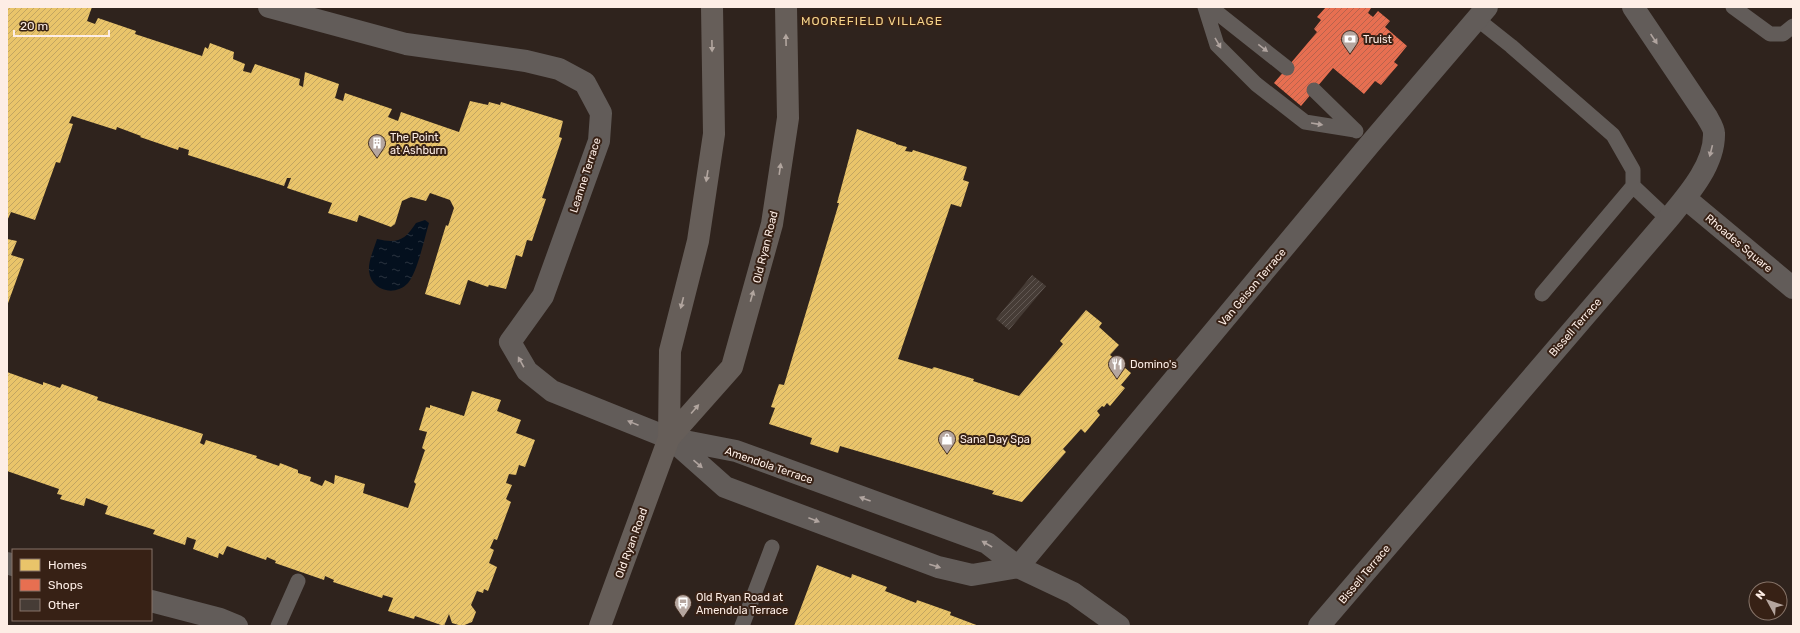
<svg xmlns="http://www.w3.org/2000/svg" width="1800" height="633" font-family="Rubik,sans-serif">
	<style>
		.water { fill: url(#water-ripples) }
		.homes { fill: url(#homes-hatch) }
		.shops { fill: url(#shops-hatch) }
		.building { fill: url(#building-hatch) }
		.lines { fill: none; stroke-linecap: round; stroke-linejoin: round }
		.lane { stroke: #625c59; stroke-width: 15 }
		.street { stroke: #625c59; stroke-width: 22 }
		.secondary { stroke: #665e59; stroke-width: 22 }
		.oneway { fill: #b0a49f }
		.oneway2 { fill: #b2a69f }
		.labels { text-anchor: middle; stroke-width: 4; stroke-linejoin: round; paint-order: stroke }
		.poi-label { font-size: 11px; fill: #fdede5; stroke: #372115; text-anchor: start }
		.street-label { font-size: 11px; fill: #fdede5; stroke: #372115 }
		.neighbourhood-label { font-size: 12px; letter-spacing: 1px; fill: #f7d48a; stroke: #372115 }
	</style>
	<defs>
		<pattern id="water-ripples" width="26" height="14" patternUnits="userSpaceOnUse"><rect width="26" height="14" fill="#04101e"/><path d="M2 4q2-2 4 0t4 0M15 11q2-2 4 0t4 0" fill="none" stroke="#2a333f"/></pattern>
		<pattern id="homes-hatch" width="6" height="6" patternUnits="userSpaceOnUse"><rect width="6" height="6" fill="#e9c46a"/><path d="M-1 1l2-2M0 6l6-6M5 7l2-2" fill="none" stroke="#c2a561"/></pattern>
		<pattern id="shops-hatch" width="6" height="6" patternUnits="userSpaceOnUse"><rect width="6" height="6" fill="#e76f51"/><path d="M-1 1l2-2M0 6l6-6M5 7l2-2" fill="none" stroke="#b8634d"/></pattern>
		<pattern id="building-hatch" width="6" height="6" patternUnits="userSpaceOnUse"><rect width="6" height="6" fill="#463c36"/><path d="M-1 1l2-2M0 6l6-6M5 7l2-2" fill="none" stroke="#625853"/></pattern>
	</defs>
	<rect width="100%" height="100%" fill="#2f231d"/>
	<path class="water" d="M425 220 429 223C425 237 417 273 408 283 395 297 371 291 369 271 368 261 374 249 377 239 398 244 405 240 416 223Z"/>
	<path class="homes" d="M7 7H92L87 21 95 24 98 18 136 31 135 34 202 56 205 47 208 49 210 43 234 52 233 59 245 64 243 71 251 73 255 64 300 79 299 85 303 87 305 72 339 84 335 98 343 101 345 93 392 109 388 117 398 121 401 112 459 132 470 101 488 105 489 102 500 105 501 102 563 121 559 137 562 138 542 198 546 199 532 241 527 240 522 257 516 255 506 289 489 285 488 287 468 280 460 305 425 294 446 225 448 226 454 208 450 200 430 193 426 201 411 197 402 201 395 224 391 227 359 215 357 222 328 213 332 203 287 188 291 178H287L284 186 188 155 189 150 179 147 178 150 140 137 141 136 117 127 116 130 72 116 69 123 73 124 60 163 56 162 35 220 11 212 7 221Z
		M857 129 896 143V144L907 147 905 151 912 152 913 150 967 167 963 180 969 182 961 207 951 204 898 359 932 369 934 367 974 379 973 381 1019 396 1063 344 1060 341 1086 310 1102 323 1099 327 1119 345 1110 355 1131 373 1121 385 1125 388 1110 406 1107 403 1104 407 1102 406 1097 411 1100 415 1085 433 1081 429 1063 449 1066 452 1022 502 992 494 994 491 840 446 838 453 810 444 812 438 769 424 775 408 771 407 779 384 784 385 839 203H837Z
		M7 239 17 241 11 255 24 259 7 306Z
		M7 372 43 385V382L60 388 62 384 98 397 97 400 203 434 200 443 204 445 206 440 257 456 256 458 279 466 280 463 298 470V473L311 477 310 481 322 486 325 480 334 484 335 475 365 484 363 493 408 508 416 484 414 482 425 450 422 448 427 432 419 430 426 407 430 408V405L464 416 472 391 501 400 497 411 521 420 516 433 535 440 525 467 519 465 516 475 509 474 506 483 512 485 506 499 511 502 497 540 494 539 490 548 494 550 489 563 497 567 488 591 484 589 483 593 477 591 471 605 476 612 472 622 462 626 452 623 449 614 444 626 415 616 414 619 388 611 393 598 383 595 382 598 333 582 334 580 325 576 324 580 275 563 276 561 267 557 266 560 227 546 223 555 219 553 218 558 193 549 196 540 187 537 185 545 153 534 155 530 105 514 108 506 86 498 84 506 60 499 62 495 57 494 59 489 7 471Z
		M817 565 851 578 852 574 887 587 885 591 916 603 917 600 951 612 950 615 979 626H794Z"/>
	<path class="shops" d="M1326 7H1370L1371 8 1368 13 1373 17 1378 11 1390 21 1385 27 1407 46 1394 62 1398 65 1381 85 1375 81 1364 94 1333 68 1301 106 1274 83 1317 32 1314 29 1321 20 1317 17Z"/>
	<path class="building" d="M1032 275 1046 286 1009 330 996 319Z"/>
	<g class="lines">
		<path class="lane" d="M1205 7 1217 45 1256 84 1305 122 1355 130
			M1210 7 1287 68
			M1733 7 1770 34H1783L1793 26
			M1477 19 1511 46 1613 135 1633 170V186L1668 219
			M1314 90 1356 131
			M1542 294 1633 186
			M278 626 298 581
			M742 626 772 547"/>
		<path class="street" d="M269 7 406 44 526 61 559 69 585 83 601 113 599 141 543 296 510 342 527 371 552 391 669 438 736 451 987 543 1018 567 1073 593 1119 626
			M1685 198 1793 288
			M671 439 725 487 938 567 972 575 1018 567
			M7 563 13 565
			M1018 567 1370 144 1487 7
			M151 601 220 619 237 626
			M1319 626 1668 219C1687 196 1715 165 1714 133 1714 128 1709 121 1707 117L1633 7"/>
		<path class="secondary" d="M669 438 732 367 772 224 788 118 786 7
			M600 626 669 438 670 351 698 241 714 134 712 7"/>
	</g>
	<defs><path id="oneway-solid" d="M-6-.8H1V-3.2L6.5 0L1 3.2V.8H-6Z"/></defs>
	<g class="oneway">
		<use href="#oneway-solid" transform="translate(1654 39) rotate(56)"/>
		<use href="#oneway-solid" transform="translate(1218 43) rotate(60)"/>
		<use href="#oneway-solid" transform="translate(1263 48) rotate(38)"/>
		<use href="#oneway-solid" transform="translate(1317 124) rotate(9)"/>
		<use href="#oneway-solid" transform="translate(1711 151) rotate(104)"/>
		<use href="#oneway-solid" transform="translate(521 362) rotate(-119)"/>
		<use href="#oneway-solid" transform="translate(633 423) rotate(-158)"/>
		<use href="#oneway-solid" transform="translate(698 464) rotate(41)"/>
		<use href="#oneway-solid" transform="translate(865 499) rotate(-160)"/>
		<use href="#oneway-solid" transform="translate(814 520) rotate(21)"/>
		<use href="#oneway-solid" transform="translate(987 544) rotate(-150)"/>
		<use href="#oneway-solid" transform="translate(935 566) rotate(18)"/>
	</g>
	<g class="oneway2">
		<use href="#oneway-solid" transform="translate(786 40) rotate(-91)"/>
		<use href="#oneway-solid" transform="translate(712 46) rotate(89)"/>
		<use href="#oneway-solid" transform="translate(780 169) rotate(-82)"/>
		<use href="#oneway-solid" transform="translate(707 176) rotate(99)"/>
		<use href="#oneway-solid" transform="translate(752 296) rotate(-74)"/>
		<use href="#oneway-solid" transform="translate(682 303) rotate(104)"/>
		<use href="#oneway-solid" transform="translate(695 409) rotate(-49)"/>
	</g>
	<defs>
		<g id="bank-pin" transform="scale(0.9)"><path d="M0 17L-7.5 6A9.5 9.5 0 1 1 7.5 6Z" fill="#b5a69f" stroke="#372115"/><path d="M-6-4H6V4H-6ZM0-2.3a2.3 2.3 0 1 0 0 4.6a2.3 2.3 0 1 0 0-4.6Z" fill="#fff"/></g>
		<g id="building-pin" transform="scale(0.9)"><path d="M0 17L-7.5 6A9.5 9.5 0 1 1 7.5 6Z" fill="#b5a69f" stroke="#372115"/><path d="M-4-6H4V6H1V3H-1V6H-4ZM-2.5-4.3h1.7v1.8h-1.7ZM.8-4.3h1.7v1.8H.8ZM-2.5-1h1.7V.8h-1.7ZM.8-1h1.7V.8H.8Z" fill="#fff"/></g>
		<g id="restaurant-pin" transform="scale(0.9)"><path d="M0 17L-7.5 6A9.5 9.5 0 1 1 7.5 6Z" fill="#b5a69f" stroke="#372115"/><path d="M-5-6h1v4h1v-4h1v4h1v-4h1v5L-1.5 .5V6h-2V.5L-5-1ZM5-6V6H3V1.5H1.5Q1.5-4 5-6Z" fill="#fff"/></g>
		<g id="shop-pin" transform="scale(0.9)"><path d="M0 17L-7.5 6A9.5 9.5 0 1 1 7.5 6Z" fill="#b5a69f" stroke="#372115"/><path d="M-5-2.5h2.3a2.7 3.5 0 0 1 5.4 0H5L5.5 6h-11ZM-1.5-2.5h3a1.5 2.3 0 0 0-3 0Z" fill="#fff"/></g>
		<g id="bus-pin" transform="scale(0.9)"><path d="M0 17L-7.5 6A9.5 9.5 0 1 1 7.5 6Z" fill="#b5a69f" stroke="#372115"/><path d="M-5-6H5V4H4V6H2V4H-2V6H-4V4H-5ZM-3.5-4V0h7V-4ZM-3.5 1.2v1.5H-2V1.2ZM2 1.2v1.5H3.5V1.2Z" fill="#fff"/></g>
	</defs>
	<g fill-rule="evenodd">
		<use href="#bank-pin" x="1350" y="39"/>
		<use href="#building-pin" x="377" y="143"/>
		<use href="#restaurant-pin" x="1117" y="364"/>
		<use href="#shop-pin" x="947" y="439"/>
		<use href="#bus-pin" x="683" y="603"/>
	</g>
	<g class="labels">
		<g class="poi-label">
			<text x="1363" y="43">Truist</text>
			<text x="390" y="141">The Point<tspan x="390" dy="13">at Ashburn</tspan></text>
			<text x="1130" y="368">Domino's</text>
			<text x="960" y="443">Sana Day Spa</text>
			<text x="696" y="601">Old Ryan Road at<tspan x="696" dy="13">Amendola Terrace</tspan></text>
		</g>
		<g class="street-label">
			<text transform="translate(585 175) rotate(-72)" y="4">Leanne Terrace</text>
			<text transform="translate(1739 243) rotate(40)" y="4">Rhoades Square</text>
			<text transform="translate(765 247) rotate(-76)" y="4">Old Ryan Road</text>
			<text transform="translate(1252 287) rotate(-50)" y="4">Van Geison Terrace</text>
			<text transform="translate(1575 327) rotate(-49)" y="4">Bissell Terrace</text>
			<text transform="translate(769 465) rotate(19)" y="4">Amendola Terrace</text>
			<text transform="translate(631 543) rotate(-70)" y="4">Old Ryan Road</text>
			<text transform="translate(1364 574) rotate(-50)" y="4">Bissell Terrace</text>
		</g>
		<g class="neighbourhood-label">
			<text x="872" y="25">MOOREFIELD VILLAGE</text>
		</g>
	</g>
	<rect width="1800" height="633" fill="none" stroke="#fdede5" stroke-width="16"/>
	<rect x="12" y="549" width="140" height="72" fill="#372115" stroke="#867368"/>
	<rect x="20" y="559" width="20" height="12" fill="#e9c46a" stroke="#867368"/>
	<text x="48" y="569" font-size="12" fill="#fdede5">Homes</text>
	<rect x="20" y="579" width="20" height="12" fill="#e76f51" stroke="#867368"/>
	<text x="48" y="589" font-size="12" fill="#fdede5">Shops</text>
	<rect x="20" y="599" width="20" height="12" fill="#463c36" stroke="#867368"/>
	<text x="48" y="609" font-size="12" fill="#fdede5">Other</text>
	<g transform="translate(1768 601) rotate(310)"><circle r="19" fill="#372115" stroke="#867368"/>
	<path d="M0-3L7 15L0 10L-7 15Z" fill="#b5a69f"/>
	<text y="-6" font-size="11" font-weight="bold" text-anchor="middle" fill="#fdede5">N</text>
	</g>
	<path d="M14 30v6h95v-6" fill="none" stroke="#fdede5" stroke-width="2"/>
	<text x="20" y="30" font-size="12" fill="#fdede5" stroke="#372115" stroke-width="3" paint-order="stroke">20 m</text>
</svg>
